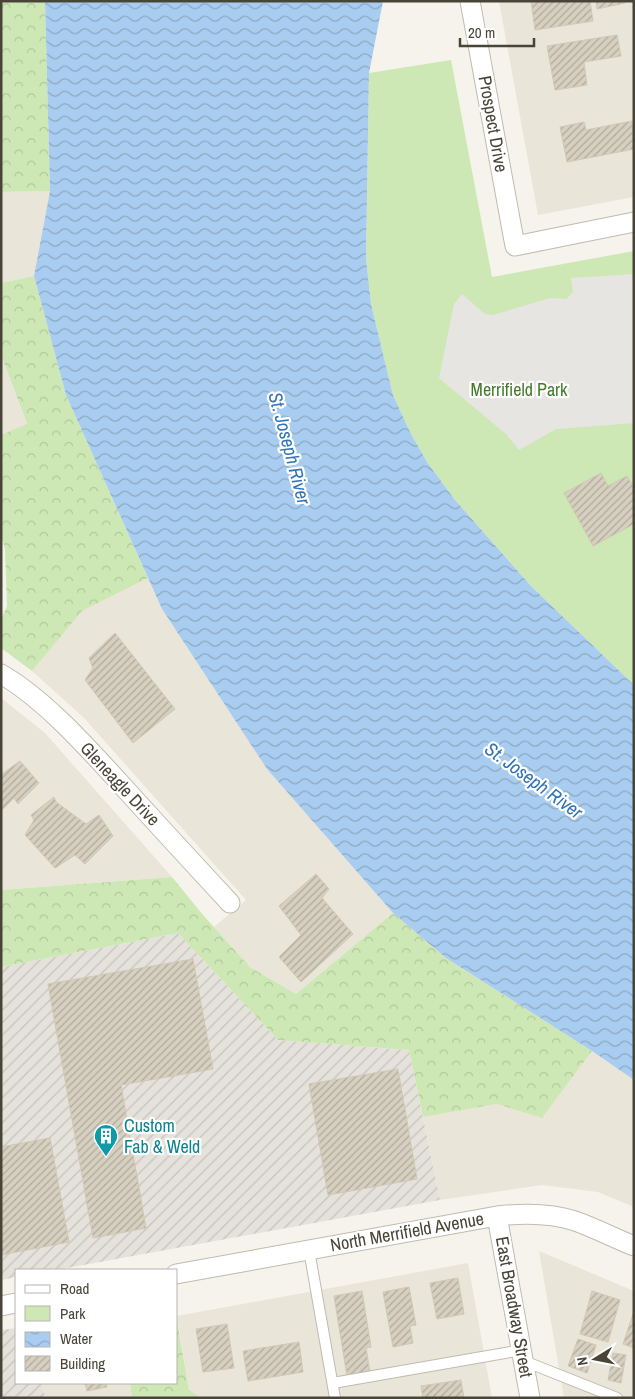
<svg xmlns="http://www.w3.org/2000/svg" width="635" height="1399" font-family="'Archivo Narrow',sans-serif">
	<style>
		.residential { fill: #e9e5d9 }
		.industrial { fill: url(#industrial-furrows) }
		.green { fill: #cde8b5 }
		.forest { fill: url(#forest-crowns) }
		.parking { fill: #e7e5e2 }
		.water { fill: url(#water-waves) }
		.building { fill: url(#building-hatch); stroke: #d1c8b3 }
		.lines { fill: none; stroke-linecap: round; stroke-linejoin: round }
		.lane-casing { stroke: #c1bbad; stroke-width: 12 }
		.street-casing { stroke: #c1bbad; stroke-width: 21 }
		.lane { stroke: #fff; stroke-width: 10 }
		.street { stroke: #fff; stroke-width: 19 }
		.labels { text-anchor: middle; stroke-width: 4.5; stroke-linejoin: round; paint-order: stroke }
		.street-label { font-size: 18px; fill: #494438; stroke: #fff }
		.park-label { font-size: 18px; fill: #437b2b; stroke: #fff }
		.culture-label { font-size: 18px; fill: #0d838f; stroke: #fff; text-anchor: start }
		.water-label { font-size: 19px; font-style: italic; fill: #3273b5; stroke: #fff }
	</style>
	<defs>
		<pattern id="industrial-furrows" width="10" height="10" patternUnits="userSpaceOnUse" patternTransform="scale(1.25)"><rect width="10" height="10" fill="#e5e2dc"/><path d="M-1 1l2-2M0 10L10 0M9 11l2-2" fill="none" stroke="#c6c3be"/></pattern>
		<pattern id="forest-crowns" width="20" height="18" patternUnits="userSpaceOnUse" patternTransform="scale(1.25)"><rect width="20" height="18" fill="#cde8b5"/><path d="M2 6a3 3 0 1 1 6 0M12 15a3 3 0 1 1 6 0" fill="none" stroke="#b2c89c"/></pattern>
		<pattern id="water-waves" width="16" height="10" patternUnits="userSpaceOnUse" patternTransform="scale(1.25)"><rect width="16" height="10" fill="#a9cdf0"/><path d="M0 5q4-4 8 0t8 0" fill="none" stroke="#8ca8c3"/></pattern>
		<pattern id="building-hatch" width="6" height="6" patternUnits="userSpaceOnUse" patternTransform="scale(1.25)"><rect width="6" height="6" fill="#d7d0c0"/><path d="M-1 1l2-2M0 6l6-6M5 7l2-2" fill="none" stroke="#b0aa9d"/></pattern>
	</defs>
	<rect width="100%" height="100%" fill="#f5f3eb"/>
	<path class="residential" d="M499 1H634V197L538 215Z
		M50 191 34 276 1 283V192Z
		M1 355 27 425 1 435Z
		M148 578 162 609 267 769 393 913 296 994 250 967 214 927 246 900 84 718 32 671 82 611Z
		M1 698 45 733 172 877 1 890Z
		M592 1051 634 1080V1207L598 1192 542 1185 440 1200 423 1117 497 1104 542 1118Z
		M539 1251 634 1291V1398H564Z
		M468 1263 492 1398H201L189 1390 177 1316Z
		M42 1383H130L132 1398H45Z"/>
	<path class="industrial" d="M178 933 278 1040 409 1050 440 1200 56 1270H16V1277L1 1280V967Z
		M16 1328V1383H42L45 1398H1V1330Z"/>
	<path class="green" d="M451 60 492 277 634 251V685L531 586 455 500 427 462 410 432 393 395 371 304 366 258 369 73Z"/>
	<path class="forest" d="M1 1H45L50 191 1 192Z
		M34 276 66 395 148 578 82 611 32 671 1 648V620L7 606 5 549 1 535V435L27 424 1 355V283Z
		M172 877 203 915 250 967 296 994 393 913 446 958 592 1051 542 1118 497 1104 423 1117 409 1050 278 1040 178 933 1 967V890Z
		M176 1314 189 1390 201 1398H132L130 1383H176Z"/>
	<path class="parking" d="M634 274V423L556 429 519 450 506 434 439 378 454 304 462 294 485 314 493 315 550 298 566 299 573 292 571 278Z"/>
	<path class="water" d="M45 1H383L369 73 366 258 371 304 393 395 410 432 427 462 455 500 531 586 634 685V1080L592 1051 446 958 393 913 267 769 162 609 66 395 34 276 50 191Z"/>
	<path class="building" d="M531 1H590L593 21 535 30Z
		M596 1H625V3L597 9Z
		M617 35 621 56 584 62 587 85 555 90 547 46Z
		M632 121 634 149 567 162 560 127 584 122 586 130Z
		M601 473 608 486 627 476 634 488V524L593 546 564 493Z
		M115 633 175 709 133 743 85 680 93 668 89 658Z
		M20 761 39 783 18 804 14 798 1 811V773L2 774Z
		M54 797 56 802 86 824 99 815 113 836 85 864 75 855 55 868 25 835 34 820 31 815Z
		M316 874 329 889 322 898 353 934 301 982 279 957 301 935 279 906Z
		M193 959 213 1069 121 1085 146 1228 93 1238 48 984Z
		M398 1069 417 1179 328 1195 309 1084Z
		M50 1138 69 1242 1 1255V1147Z
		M458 1278 464 1314 437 1319 430 1283Z
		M409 1287 416 1325 410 1326 413 1343 393 1347 383 1292Z
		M362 1291 371 1347 366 1348 370 1372 347 1376 334 1296Z
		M592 1291 620 1300 608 1342 580 1334Z
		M634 1311V1348L623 1344Z
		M227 1324 234 1368 203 1372 196 1329Z
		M578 1339 596 1345 587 1373 568 1366Z
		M299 1342 303 1372 248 1381 243 1351Z
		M613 1353 626 1355 621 1383 608 1380Z
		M461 1380 464 1398H423L421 1386Z
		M85 1383H106L107 1387 87 1391Z"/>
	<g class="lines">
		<g class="lane-casing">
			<path id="lane" d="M309 1250 335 1398
				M524 1361 617 1398
				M333 1383 522 1350"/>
		</g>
		<g class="street-casing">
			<path id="street" d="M470 1 515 246 634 222
				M1 674C43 698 86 746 119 782 156 823 193 863 230 903
				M497 1216 530 1398
				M176 1274 497 1216C523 1213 551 1213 575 1221 595 1228 614 1238 634 1246
				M1 1306 16 1303"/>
		</g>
		<use href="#lane" class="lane"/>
		<use href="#street" class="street"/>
	</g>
	<defs>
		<g id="building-pin" transform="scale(1.25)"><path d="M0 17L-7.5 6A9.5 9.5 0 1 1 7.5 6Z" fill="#0f9aa8" stroke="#fff"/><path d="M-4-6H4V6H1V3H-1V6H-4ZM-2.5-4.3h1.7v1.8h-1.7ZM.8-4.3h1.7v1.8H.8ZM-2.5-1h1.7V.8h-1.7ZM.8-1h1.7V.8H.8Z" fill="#fff"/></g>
	</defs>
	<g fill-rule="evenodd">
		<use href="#building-pin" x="106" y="1136"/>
	</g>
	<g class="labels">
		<g class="street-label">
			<text transform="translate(493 124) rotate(80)" y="6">Prospect Drive</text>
			<text transform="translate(120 784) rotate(47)" y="6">Gleneagle Drive</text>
			<text transform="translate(407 1232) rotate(-10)" y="6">North Merrifield Avenue</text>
			<text transform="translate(514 1307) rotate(80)" y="6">East Broadway Street</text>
		</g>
		<g class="park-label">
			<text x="519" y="396">Merrifield Park</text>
		</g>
		<g class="culture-label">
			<text x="124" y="1132">Custom<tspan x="124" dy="21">Fab &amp; Weld</tspan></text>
		</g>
		<g class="water-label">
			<text transform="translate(290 448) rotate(75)" y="7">St. Joseph River</text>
			<text transform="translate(534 780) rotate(36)" y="7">St. Joseph River</text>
		</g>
	</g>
	<rect width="635" height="1399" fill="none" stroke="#494438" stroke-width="5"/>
	<rect x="15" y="1269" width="162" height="115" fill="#ffffff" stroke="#b6b4af"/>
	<rect x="25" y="1285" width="25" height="8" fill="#ffffff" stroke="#b6b4af"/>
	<text x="60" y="1294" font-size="15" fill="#494438">Road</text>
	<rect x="25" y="1306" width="25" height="15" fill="#cde8b5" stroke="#b6b4af"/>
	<text x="60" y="1319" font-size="15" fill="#494438">Park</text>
	<rect x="25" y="1332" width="25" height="15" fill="url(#water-waves)" stroke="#b6b4af"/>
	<text x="60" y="1344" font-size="15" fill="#494438">Water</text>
	<rect x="25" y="1356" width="25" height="15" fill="url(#building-hatch)" stroke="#b6b4af"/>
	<text x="60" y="1369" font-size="15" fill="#494438">Building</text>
	<g transform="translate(595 1359) rotate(260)" stroke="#ffffff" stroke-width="4" paint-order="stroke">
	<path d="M0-4L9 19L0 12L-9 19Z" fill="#494438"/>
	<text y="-8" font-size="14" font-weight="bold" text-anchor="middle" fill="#494438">N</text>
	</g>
	<path d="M460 38v8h74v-8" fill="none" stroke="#494438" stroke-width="2.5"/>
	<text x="468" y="38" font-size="15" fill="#494438" stroke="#ffffff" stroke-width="4" paint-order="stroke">20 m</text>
</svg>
